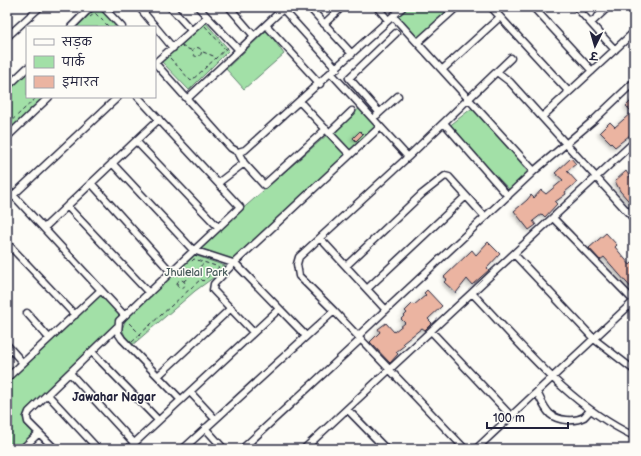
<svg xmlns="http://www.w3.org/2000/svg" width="641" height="456" font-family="'Balsamiq Sans','Playpen Sans Deva',sans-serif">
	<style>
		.green { fill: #a2e0a7; stroke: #628171 }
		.building { fill: #ebb4a1; stroke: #22223b; filter: url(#shadow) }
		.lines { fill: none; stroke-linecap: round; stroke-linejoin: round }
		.minor-casing { stroke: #22223b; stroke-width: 9 }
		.path { stroke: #22223b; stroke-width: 1; stroke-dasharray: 4 3; stroke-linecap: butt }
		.minor { stroke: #fdfcf7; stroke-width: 6 }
		.labels { text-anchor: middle; stroke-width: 3; stroke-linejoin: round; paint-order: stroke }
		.park-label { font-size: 11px; fill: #485b5b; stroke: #fdfcf7 }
		.neighbourhood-label { font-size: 12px; font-weight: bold; fill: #22223b; stroke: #fdfcf7 }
	</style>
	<defs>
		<filter id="shadow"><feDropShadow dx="-2" dy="2" stdDeviation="2" flood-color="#0004"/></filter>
	</defs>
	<rect width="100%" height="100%" fill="#fdfcf7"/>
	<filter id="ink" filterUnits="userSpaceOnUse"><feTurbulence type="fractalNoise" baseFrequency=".025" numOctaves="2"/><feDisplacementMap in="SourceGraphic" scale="8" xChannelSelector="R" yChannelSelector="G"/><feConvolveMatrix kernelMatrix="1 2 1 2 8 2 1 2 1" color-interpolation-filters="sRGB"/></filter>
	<g filter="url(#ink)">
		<path class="green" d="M98 7H103L121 27H75Z
			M407 7H455L419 39 396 16Z
			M206 23 229 50 189 90 162 62Z
			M267 30 284 54 244 89 226 69Z
			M27 70V97H45L7 132V88Z
			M476 105 530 175 512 192 448 127Z
			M360 108 376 127 233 260 198 248 328 134Z
			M194 255 228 267 195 291 130 347 122 329 126 319Z
			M101 293 121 315 115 326 22 417 36 433 18 449H7V381Z"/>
		<path class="building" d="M634 98V138L630 135 615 147 600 132 610 122 615 127 632 112 626 106Z
			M360 131 363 134 356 141 353 138Z
			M571 158 576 164 567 171 577 182 565 192 566 194 555 202 557 204 545 217 542 214 533 221 536 225 529 230 514 211 527 200 531 195 534 198 541 190 546 194 563 180 555 173Z
			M626 171 634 183V207L620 191 615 181Z
			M606 233 617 245 615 247 630 265 634 261V291L604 257 600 260 589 248Z
			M488 242 500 254 487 268 489 270 472 285 467 279 456 293 444 282 447 279 444 277 472 250 476 255Z
			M427 290 442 306 428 319 432 323 425 330 422 328 403 343 405 345 396 352 398 354 390 363 370 342 380 332 378 329 386 323 394 332 405 323 401 319 407 313 405 311 412 304 414 305 426 295 424 293Z"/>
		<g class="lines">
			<g class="minor-casing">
				<path id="minor" d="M103 7 122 27
					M139 7 173 48
					M170 7 191 30
					M198 7 239 50
					M229 7 254 36
					M309 7 352 54
					M377 7 388 20
					M491 7 569 92
					M533 7 592 71
					M576 7 615 50
					M283 9 337 69
					M393 16 534 171
					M591 23 608 7
					M324 24 342 7
					M266 25 320 84
					M71 27 91 7
					M7 37 40 7
					M418 42 457 7
					M155 63 231 148 238 152 245 150 403 7
					M155 63 207 17
					M443 69 500 17
					M497 72 510 82 634 219
					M332 74 408 157
					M7 87 27 68
					M138 97 240 207 119 321 118 333 122 339 181 400
					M188 98 285 7
					M300 102 350 155
					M379 112 349 78 396 33
					M377 115 398 96
					M542 117 634 32
					M444 123 508 196
					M329 133 352 111
					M7 137 49 97
					M136 141 218 227
					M238 152 244 163 264 185 326 129
					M112 163 193 250 236 264 306 336
					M91 183 171 272
					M218 183 244 163
					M13 195 124 315
					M7 201 118 97
					M67 206 149 293
					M553 218 634 301
					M44 228 159 119
					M320 238 386 310
					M7 243 75 315
					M514 254 594 339 634 370
					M346 266 422 194 445 176 449 177 485 217
					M367 289 466 196
					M472 293C521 344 568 405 634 436
					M27 313 49 338
					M431 331 511 416
					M253 332 213 290 214 284 234 263 380 127
					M358 336 534 171 594 120 634 82
					M7 345 23 363
					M92 352 158 420
					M70 373 134 443
					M158 376 231 308
					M7 378 101 290
					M190 392 215 419
					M537 392C541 400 544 408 550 414 558 421 575 422 584 417 586 415 589 412 590 410
					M48 395 98 449
					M347 409 386 449
					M205 428 224 449
					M22 449 39 433
					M55 449 28 422 27 417 29 412 117 327
					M128 449 279 309
					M183 449 334 311
					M242 449 361 339
					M304 449 634 142
					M465 449 334 311 299 276 297 264 299 257 408 157 511 58
					M476 449 634 301"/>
			</g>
			<path class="path" d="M90 17 95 13 109 27
				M205 26 225 49
				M181 46 193 51
				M192.5 52a4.5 4.5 0 1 1 9 0a4.5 4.5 0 1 1-9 0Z
				M203 52 216 57
				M170 58 191 81 228 47
				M7 118 10 121
				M7 125 37 97
				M177 284a4 4 0 1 1 8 0a4 4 0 1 1-8 0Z
				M184 281 204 263
				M129 323 140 334 201 279 203 281 219 267 194 259 190 263
				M132 342 140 335"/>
			<use href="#minor" class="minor"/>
		</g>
	</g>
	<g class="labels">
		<g class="park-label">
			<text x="196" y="276">Jhulelal Park</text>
		</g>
		<g class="neighbourhood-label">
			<text x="114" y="401">Jawahar Nagar</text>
		</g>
	</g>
	<rect width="641" height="456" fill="none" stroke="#fdfcf7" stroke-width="24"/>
	<rect x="12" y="12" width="617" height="432" fill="none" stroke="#22223b" stroke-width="1.5" filter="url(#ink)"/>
	<rect x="26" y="26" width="130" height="72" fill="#fdfcf7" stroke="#a5a5ac"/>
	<rect x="34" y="39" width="20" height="6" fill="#fdfcf7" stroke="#a5a5ac"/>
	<text x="62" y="46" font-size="12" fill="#22223b">सड़क</text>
	<rect x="34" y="56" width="20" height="12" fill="#a2e0a7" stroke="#a5a5ac"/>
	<text x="62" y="66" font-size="12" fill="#22223b">पार्क</text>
	<rect x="34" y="76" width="20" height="12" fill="#ebb4a1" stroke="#a5a5ac"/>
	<text x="62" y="86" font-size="12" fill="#22223b">इमारत</text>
	<g transform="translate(595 46) rotate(185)" stroke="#fdfcf7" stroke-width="3" paint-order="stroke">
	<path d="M0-3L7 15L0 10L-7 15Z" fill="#22223b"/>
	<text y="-6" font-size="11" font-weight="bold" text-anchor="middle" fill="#22223b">उ</text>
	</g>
	<path d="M487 422v6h81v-6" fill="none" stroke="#22223b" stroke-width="2"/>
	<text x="493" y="422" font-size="12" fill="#22223b" stroke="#fdfcf7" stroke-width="3" paint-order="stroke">100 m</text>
</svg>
